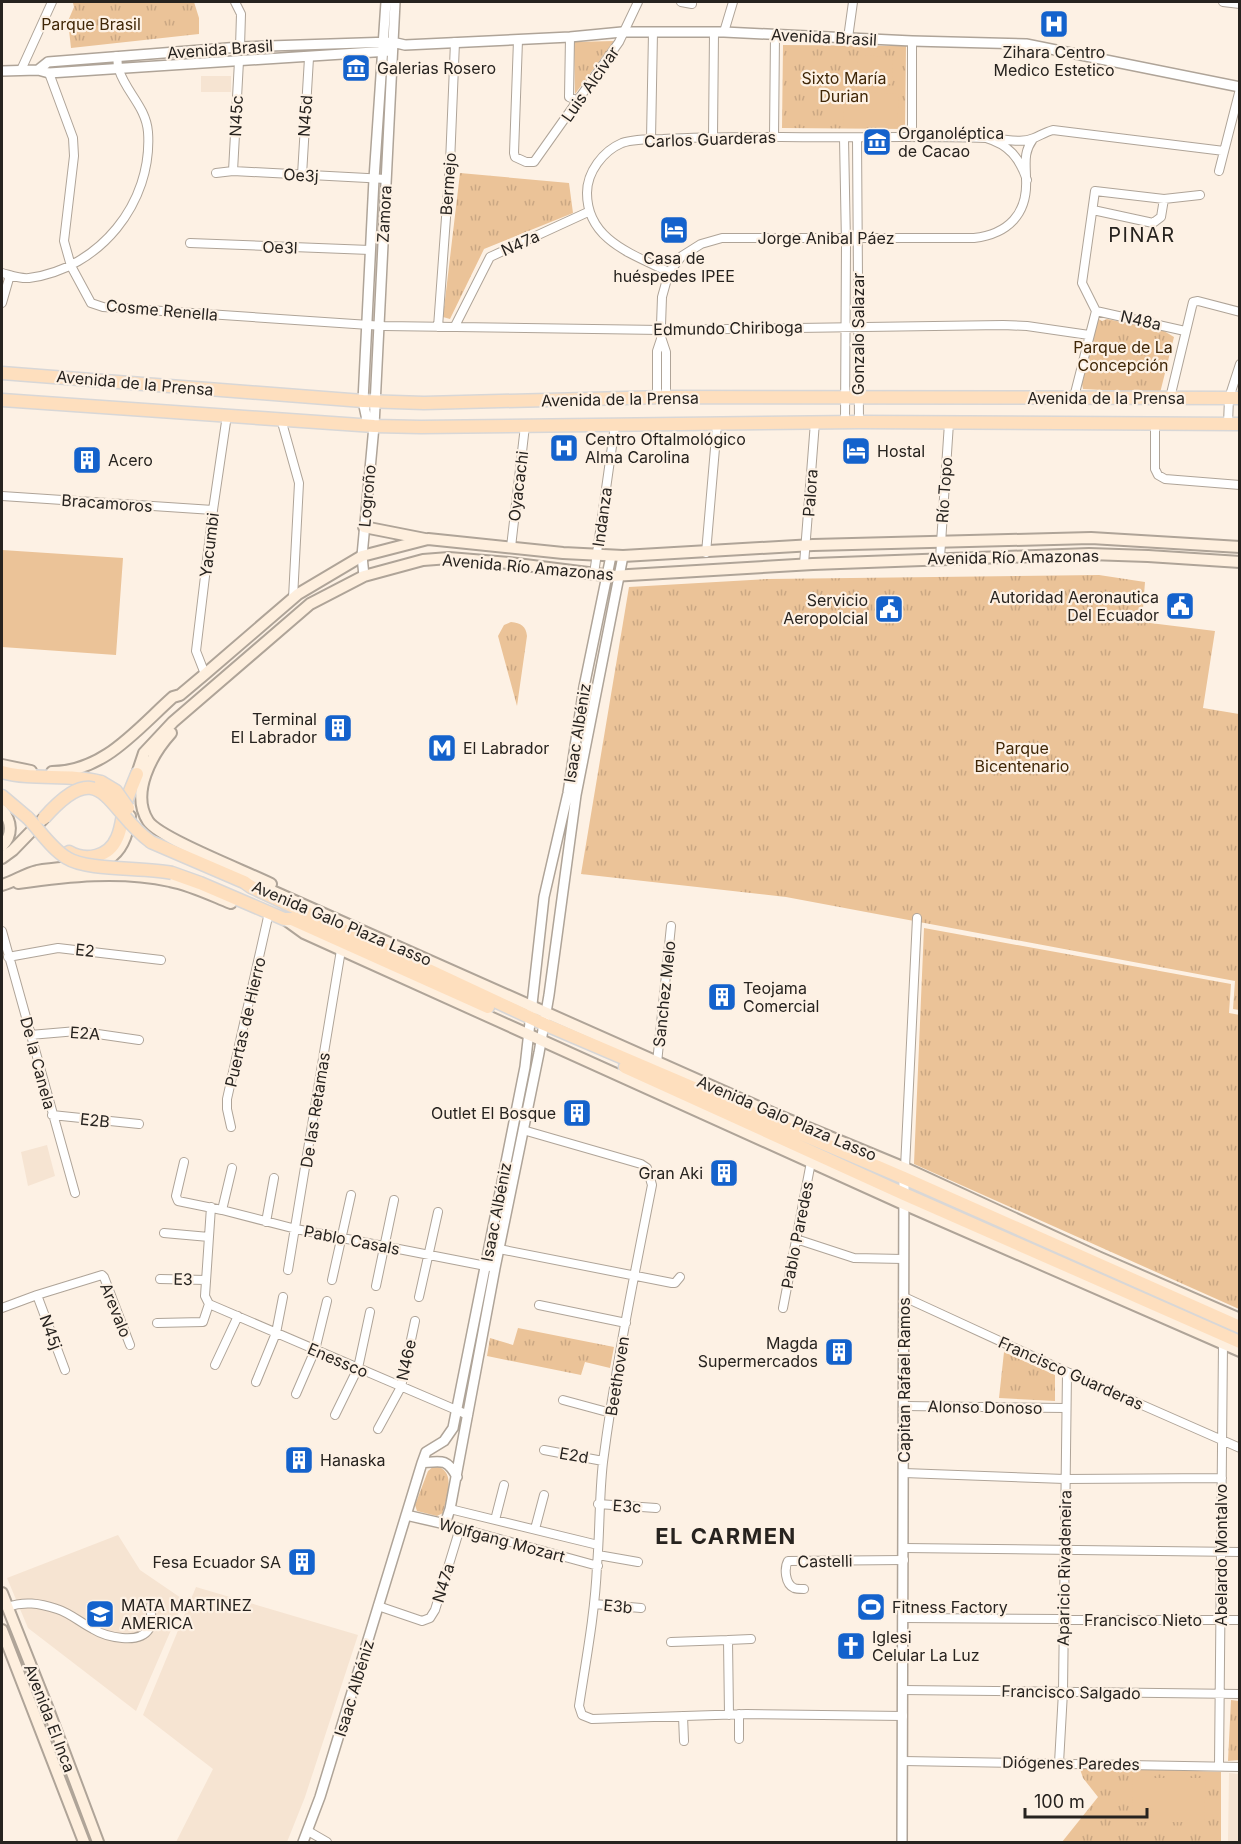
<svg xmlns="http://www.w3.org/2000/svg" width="1241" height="1844" font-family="Inter,sans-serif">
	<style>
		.built { fill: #f6e4d2 }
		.grass { fill: url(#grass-tufts) }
		.pitch { fill: #ebc398 }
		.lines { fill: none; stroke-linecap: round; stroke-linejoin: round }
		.minor-casing { stroke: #afa498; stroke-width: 10 }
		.tertiary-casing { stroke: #afa498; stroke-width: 12 }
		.secondary-casing { stroke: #afa498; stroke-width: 14 }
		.primary-casing { stroke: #d8d7d7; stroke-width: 15 }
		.minor { stroke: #fff; stroke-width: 8 }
		.tertiary { stroke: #fff; stroke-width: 9 }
		.secondary { stroke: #feefde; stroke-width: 10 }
		.primary { stroke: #fedfbe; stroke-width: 12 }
		.primary-bridge-casing { stroke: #d8d7d7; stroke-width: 15; stroke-linecap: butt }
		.primary-bridge { stroke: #fedfbe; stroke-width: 12 }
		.labels { text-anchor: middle; stroke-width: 4.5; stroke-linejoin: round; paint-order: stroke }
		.park-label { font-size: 16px; fill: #402707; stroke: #fdf1e4 }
		.street-label { font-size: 16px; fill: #27231f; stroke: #fdf1e4 }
		.poi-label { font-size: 16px; fill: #27231f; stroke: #fdf1e4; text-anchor: start }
		.quarter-label { font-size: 20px; letter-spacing: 1.5px; fill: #27231f; stroke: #fdf1e4 }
		.district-label { font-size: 22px; font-weight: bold; letter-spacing: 1.5px; fill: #27231f; stroke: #fdf1e4 }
	</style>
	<defs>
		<pattern id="grass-tufts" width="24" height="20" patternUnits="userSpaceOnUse" patternTransform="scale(1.5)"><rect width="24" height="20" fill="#ebc398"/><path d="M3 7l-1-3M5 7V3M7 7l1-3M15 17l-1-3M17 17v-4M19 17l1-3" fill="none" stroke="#caa783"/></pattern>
	</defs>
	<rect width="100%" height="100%" fill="#fdf1e4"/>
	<path class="built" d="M201 76H231V92H201Z
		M47 1145 55 1176 28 1186 21 1152Z
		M118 1535 140 1570 184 1600 136 1711 28 1628 7 1578Z
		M196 1587 358 1635 305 1797 287 1842H176L213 1769 143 1715Z
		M1229 1773 1239 1774V1841H1228Z"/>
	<path class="grass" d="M77 2H194L199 18V34L71 48 68 21 74 7 73 3Z
		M614 41 575 94 574 42Z
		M783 45 906 46 905 129 782 128Z
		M460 173 569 183 573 213 484 249 450 319 443 317Z
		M1097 318 1102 321 1107 319 1164 331 1174 337 1160 393 1083 389 1082 384Z
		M1099 575 1145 582 1142 622 1215 631 1203 708 1239 714V1010L1233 1009 1235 981 786 897 581 874 629 587 768 579Z
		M511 622C521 623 526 626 527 636L517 706 498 636 504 625Z
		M924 928 1231 984 1229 1013 1240 1015 1239 1309 914 1164Z
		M518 1328 614 1347 610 1368 585 1362 581 1375 487 1356 490 1338 513 1345Z
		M1004 1352 1055 1375V1401L999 1398Z
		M434 1466C458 1469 446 1498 443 1513L437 1516 417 1511 415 1505 428 1471Z
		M1231 1700 1239 1701 1240 1760 1228 1761Z
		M1079 1766 1221 1772V1842H1062L1098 1797 1083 1778Z"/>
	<path class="pitch" d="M858 55 893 57 892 84 857 82Z
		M845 91 899 94 897 127 843 128Z
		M2 550 123 558 116 655 2 647Z
		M1133 1778H1206L1204 1822H1132Z"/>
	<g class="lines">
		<g class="minor-casing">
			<path id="minor" d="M235 2 241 14 240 47
				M681 2 692 4
				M1223 2 1240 4
				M724 32 733 2
				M570 37 569 97 578 101
				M848 38 853 2
				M518 40 514 153 515 157 526 162H534L619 42 638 2
				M912 41V136
				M21 70 52 2
				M49 73 73 138 74 156 64 241 71 266 91 303 103 307 384 326 661 330 1003 325 1027 326 1089 335
				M713 136 714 32
				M774 137 775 35
				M844 138 846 244 845 422
				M857 138 859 422
				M651 139 653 32
				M998 139C1010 140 1023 143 1034 138 1041 135 1046 132 1053 130L1224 151
				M233 171 239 61
				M1219 171 1240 89
				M216 173 233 171 386 179
				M302 175 309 58
				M1093 210 1153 223 1161 217 1164 199
				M190 243 370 250
				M669 272C632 254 587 240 587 193 587 172 603 151 622 143 633 139 650 139 663 139 702 137 741 137 781 137 849 138 918 136 986 138 1009 145 1019 157 1027 180
				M2 273C10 275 20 279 29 278 99 269 153 203 148 132 146 107 126 92 119 70 117 66 118 60 117 56
				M2 303 10 275
				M1096 311 1185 331
				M455 326 490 257 588 212
				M438 327 450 163 455 42
				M666 397V352L661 337V325L662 297 669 272 682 256 701 244 722 238H974C1008 234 1028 214 1026 179 1026 163 1023 153 1033 139
				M1074 397 1096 311 1082 283 1095 191 1164 199 1200 195
				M657 398V351L661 339
				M1170 398 1193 302 1198 301 1240 312
				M281 419 299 483 293 598
				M1155 424V469L1158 475 1165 479 1240 485
				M1228 424 1229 398 1240 364
				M2 496 213 510
				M511 547 525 426
				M706 553 717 425
				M940 558 949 423
				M804 564 815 422
				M594 574 615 425
				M205 674 196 651 213 510 227 415
				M2 931 75 1193
				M8 957 58 948 161 960
				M30 1035 77 1031 139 1040
				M657 1063 671 926
				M52 1115 139 1124
				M231 1127 227 1109V1099L268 917
				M523 1130 641 1164 647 1168 652 1185C634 1277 615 1369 603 1462 599 1497 600 1531 597 1566 595 1613 586 1660 579 1706L582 1715 592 1719 746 1714 903 1716
				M184 1162 176 1196 178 1201 222 1210 296 1229 491 1267
				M905 1168 917 918
				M211 1207 205 1296 209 1304 468 1415
				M222 1210 232 1168
				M266 1222 274 1178
				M164 1233 209 1237
				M796 1239 854 1258 903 1259
				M494 1248 672 1283H675L680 1277
				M288 1270 341 950
				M160 1279 206 1280
				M332 1280 351 1195
				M376 1286 394 1200
				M37 1295 65 1370
				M419 1297 438 1212
				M904 1297 1067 1372 1240 1448
				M539 1305 626 1323
				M2 1308 37 1295 102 1275 104 1277 130 1345
				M783 1308 811 1162
				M157 1323 203 1322 209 1304
				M215 1365 238 1316
				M256 1382 276 1333 283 1297
				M296 1394 315 1350 327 1301
				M563 1400 611 1413
				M905 1406 1066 1408
				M335 1415 358 1368 370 1312
				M378 1429 401 1387 415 1321
				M544 1450 603 1461
				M904 1473 1065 1479 1222 1478
				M598 1504 656 1508
				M450 1509 598 1545
				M495 1520 504 1485
				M445 1524 598 1566
				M535 1529 544 1495
				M904 1548 1240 1552
				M598 1555 638 1562
				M804 1589C803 1589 796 1589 794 1588 785 1584 784 1568 788 1561L904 1560
				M594 1604 641 1608
				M378 1606 422 1621 430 1618 435 1610 460 1528
				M7 1607C24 1601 39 1603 57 1609 70 1613 81 1623 93 1629 106 1637 139 1645 149 1629 152 1623 151 1614 151 1606
				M903 1618 1240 1620
				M671 1642 728 1640
				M902 1690 1240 1694
				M739 1714V1739
				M729 1715 728 1640 751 1639
				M683 1716 684 1741
				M903 1761 1240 1767
				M1059 1763 1063 1692 1067 1372
				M1219 1766 1223 1343
				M308 1831 327 1842"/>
		</g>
		<g class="tertiary-casing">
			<path id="tertiary" d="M38 70 48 62 240 47 392 42 405 45 570 37 622 32H724L912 41 1026 44 1240 87
				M2 71 38 70 49 73 389 51
				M374 426 367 420 363 401 374 179 386 2
				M364 576 362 556 374 426 395 2
				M422 1463C441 1461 447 1458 457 1477
				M406 1515 445 1524 450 1509 495 1268 539 1053 549 995 576 795 623 556
				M303 1842 320 1797 422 1463 426 1452 444 1441 453 1428 525 1067 544 897 568 793 584 687 611 556
				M902 1842 904 1173"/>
		</g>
		<g class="secondary-casing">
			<path id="secondary" d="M364 527 425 539
				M171 733C152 754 130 793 148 821 159 838 247 872 271 884
				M2 765 31 771
				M52 772C104 772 137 729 173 697L180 695 205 674 298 594 362 556 428 539 563 553 623 556 813 545 1091 538 1240 547
				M135 780 144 753 173 722 310 604 364 576 423 560 449 558 509 563 612 576 813 564 1089 554 1148 556 1240 562
				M2 810C12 821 13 835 2 846
				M2 858 13 850 44 818
				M18 883C68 876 120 870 170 881 191 885 211 895 231 903
				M2 885C14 882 24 874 37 871 82 862 123 878 130 816
				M261 886 772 1113 905 1168 1098 1257 1240 1319
				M286 920 304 933 899 1202 1240 1351
				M2 1593 48 1709 98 1842
				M2 1630 84 1842"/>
		</g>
		<g class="primary-casing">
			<path id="primary" d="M2 373 363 401 424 403 666 397 1240 398
				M2 400 374 426 421 427 859 422 1240 424
				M2 772C34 781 69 773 101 782
				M2 796 28 818
				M151 842 244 882 251 887 544 1024 904 1178 1240 1327
				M69 852C86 862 109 857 117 838 122 828 122 816 125 805 128 795 133 784 137 774
				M172 873 200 883 284 919H292L488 1007
				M625 1067 904 1194 1240 1342"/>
		</g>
		<use href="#minor" class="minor"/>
		<use href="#tertiary" class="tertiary"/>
		<use href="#secondary" class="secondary"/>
		<use href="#primary" class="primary"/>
		<g class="primary-bridge-casing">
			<path id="primary-bridge" d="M101 782 116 791 128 808
				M28 818C40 831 52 849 67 858 87 871 145 867 172 873
				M44 818C103 752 106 810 151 842"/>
		</g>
		<use href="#primary-bridge" class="primary-bridge"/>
	</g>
	<defs>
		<g id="hospital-square" transform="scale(1.5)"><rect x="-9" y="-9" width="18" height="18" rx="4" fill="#1462cc" stroke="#fdf1e4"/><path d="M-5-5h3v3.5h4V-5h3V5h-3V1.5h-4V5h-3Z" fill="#fff"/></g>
		<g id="museum-square" transform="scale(1.5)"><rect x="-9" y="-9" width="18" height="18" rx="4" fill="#1462cc" stroke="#fdf1e4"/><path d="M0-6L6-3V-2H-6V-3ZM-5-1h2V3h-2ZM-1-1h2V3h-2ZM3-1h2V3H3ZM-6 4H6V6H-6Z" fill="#fff"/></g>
		<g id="hotel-square" transform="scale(1.5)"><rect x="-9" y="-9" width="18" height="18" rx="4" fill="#1462cc" stroke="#fdf1e4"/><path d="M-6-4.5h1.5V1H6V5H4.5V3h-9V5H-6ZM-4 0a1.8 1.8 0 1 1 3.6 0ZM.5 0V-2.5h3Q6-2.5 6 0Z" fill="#fff"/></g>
		<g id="building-square" transform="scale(1.5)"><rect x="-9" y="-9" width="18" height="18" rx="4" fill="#1462cc" stroke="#fdf1e4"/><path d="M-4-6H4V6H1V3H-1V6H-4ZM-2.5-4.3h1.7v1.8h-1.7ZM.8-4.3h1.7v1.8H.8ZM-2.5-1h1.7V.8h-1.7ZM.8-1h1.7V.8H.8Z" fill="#fff"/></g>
		<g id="civic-square" transform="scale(1.5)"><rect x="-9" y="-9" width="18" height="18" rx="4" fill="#1462cc" stroke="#fdf1e4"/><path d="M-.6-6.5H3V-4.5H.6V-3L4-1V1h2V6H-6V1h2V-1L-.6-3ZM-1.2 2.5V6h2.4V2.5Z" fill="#fff"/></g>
		<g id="metro-square" transform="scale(1.5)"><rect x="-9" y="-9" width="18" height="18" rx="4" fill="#1462cc" stroke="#fdf1e4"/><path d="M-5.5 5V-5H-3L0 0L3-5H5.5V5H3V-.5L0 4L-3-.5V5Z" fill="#fff"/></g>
		<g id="stadium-square" transform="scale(1.5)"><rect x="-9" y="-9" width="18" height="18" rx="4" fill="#1462cc" stroke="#fdf1e4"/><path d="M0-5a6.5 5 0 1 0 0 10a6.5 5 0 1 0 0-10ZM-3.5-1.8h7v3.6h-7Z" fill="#fff"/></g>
		<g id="school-square" transform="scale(1.5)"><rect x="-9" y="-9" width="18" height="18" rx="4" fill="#1462cc" stroke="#fdf1e4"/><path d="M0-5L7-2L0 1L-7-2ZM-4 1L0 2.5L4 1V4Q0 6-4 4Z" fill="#fff"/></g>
		<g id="church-square" transform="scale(1.5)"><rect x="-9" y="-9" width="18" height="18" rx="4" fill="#1462cc" stroke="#fdf1e4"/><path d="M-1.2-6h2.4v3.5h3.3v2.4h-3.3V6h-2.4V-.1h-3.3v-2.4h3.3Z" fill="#fff"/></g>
	</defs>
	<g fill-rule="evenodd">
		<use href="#hospital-square" x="1054" y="24"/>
		<use href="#museum-square" x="356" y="68"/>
		<use href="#museum-square" x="877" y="142"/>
		<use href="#hotel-square" x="674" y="230"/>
		<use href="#hospital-square" x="564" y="448"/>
		<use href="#hotel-square" x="856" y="451"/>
		<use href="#building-square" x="87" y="460"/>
		<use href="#civic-square" x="1180" y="606"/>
		<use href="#civic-square" x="889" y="609"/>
		<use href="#building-square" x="338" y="728"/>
		<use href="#metro-square" x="442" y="748"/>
		<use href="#building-square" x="722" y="997"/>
		<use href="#building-square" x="577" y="1113"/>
		<use href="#building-square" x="724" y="1173"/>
		<use href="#building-square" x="839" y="1352"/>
		<use href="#building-square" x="299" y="1460"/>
		<use href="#building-square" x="302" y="1562"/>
		<use href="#stadium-square" x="871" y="1607"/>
		<use href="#school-square" x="100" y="1614"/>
		<use href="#church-square" x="851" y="1646"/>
	</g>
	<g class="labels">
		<g class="park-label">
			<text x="91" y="30">Parque Brasil</text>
			<text x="844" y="84">Sixto María<tspan x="844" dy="18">Durian</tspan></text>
			<text x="1123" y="353">Parque de La<tspan x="1123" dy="18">Concepción</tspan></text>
			<text x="1022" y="754">Parque<tspan x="1022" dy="18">Bicentenario</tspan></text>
		</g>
		<g class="street-label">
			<text transform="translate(824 37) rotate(3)" y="6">Avenida Brasil</text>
			<text transform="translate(220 49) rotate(-4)" y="6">Avenida Brasil</text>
			<text transform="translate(590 84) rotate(-55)" y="6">Luis Alcívar</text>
			<text transform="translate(236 116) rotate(-87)" y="6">N45c</text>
			<text transform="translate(305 116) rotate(-86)" y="6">N45d</text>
			<text transform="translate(710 139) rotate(-2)" y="6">Carlos Guarderas</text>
			<text transform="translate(301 175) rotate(3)" y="6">Oe3j</text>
			<text transform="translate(448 184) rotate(-86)" y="6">Bermejo</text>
			<text transform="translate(384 214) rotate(-87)" y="6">Zamora</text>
			<text x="826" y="244">Jorge Anibal Páez</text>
			<text transform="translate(520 243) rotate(-24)" y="6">N47a</text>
			<text transform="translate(280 247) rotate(2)" y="6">Oe3l</text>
			<text transform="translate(162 310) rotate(5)" y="6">Cosme Renella</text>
			<text transform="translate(1141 320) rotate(13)" y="6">N48a</text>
			<text transform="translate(728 328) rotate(-1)" y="6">Edmundo Chiriboga</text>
			<text transform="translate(858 334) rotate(-90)" y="6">Gonzalo Salazar</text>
			<text transform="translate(135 383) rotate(5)" y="6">Avenida de la Prensa</text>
			<text x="1106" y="404">Avenida de la Prensa</text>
			<text transform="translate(620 399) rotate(-1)" y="6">Avenida de la Prensa</text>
			<text transform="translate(518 486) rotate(-83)" y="6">Oyacachi</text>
			<text transform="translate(944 490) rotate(-86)" y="6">Río Topo</text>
			<text transform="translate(810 493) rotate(-86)" y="6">Palora</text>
			<text transform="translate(367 496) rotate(-85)" y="6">Logroño</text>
			<text transform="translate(107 503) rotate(4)" y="6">Bracamoros</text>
			<text transform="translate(602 517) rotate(-82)" y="6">Indanza</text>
			<text transform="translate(209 545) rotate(-83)" y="6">Yacumbi</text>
			<text transform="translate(1013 557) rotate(-1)" y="6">Avenida Río Amazonas</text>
			<text transform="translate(528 567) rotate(5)" y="6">Avenida Río Amazonas</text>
			<text transform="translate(577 733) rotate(-81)" y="6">Isaac Albéniz</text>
			<text transform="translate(342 923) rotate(23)" y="6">Avenida Galo Plaza Lasso</text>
			<text transform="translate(85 950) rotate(6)" y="6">E2</text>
			<text transform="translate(664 994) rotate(-84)" y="6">Sanchez Melo</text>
			<text transform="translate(245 1022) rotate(-77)" y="6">Puertas de Hierro</text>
			<text transform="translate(85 1033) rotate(4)" y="6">E2A</text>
			<text transform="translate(38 1063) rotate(75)" y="6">De la Canela</text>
			<text transform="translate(315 1110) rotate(-81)" y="6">De las Retamas</text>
			<text transform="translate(787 1118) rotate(23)" y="6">Avenida Galo Plaza Lasso</text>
			<text transform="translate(95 1120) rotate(6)" y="6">E2B</text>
			<text transform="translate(496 1212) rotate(-79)" y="6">Isaac Albéniz</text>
			<text transform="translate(797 1235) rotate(-79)" y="6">Pablo Paredes</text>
			<text transform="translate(352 1240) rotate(11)" y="6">Pablo Casals</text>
			<text transform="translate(183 1279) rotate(1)" y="6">E3</text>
			<text transform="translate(116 1310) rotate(68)" y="6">Arevalo</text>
			<text transform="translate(51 1332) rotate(70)" y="6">N45j</text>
			<text transform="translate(338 1360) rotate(23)" y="6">Enessco</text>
			<text transform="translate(406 1360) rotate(-78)" y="6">N46e</text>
			<text transform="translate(1071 1373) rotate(24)" y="6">Francisco Guarderas</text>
			<text transform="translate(617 1376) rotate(-81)" y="6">Beethoven</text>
			<text transform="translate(904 1380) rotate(-90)" y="6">Capitan Rafael Ramos</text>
			<text transform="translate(985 1407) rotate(1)" y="6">Alonso Donoso</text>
			<text transform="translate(574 1455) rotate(10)" y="6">E2d</text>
			<text transform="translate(627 1506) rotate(4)" y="6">E3c</text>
			<text transform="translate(502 1540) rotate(15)" y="6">Wolfgang Mozart</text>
			<text transform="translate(1221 1555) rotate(-90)" y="6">Abelardo Montalvo</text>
			<text transform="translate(825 1561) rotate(-1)" y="6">Castelli</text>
			<text transform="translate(1064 1568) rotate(-89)" y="6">Aparicio Rivadeneira</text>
			<text transform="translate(443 1583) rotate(-73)" y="6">N47a</text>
			<text transform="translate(618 1606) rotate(5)" y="6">E3b</text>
			<text x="1143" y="1626">Francisco Nieto</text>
			<text transform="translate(354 1688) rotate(-73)" y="6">Isaac Albéniz</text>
			<text transform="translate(1071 1692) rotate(1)" y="6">Francisco Salgado</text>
			<text transform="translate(50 1718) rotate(69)" y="6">Avenida El Inca</text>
			<text transform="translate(1071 1763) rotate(1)" y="6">Diógenes Paredes</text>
		</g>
		<g class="poi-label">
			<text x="1054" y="58" text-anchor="middle">Zihara Centro<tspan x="1054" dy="18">Medico Estetico</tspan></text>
			<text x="377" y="74">Galerias Rosero</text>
			<text x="898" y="139">Organoléptica<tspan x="898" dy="18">de Cacao</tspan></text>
			<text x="674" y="264" text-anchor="middle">Casa de<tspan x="674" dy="18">huéspedes IPEE</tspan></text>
			<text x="585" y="445">Centro Oftalmológico<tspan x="585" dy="18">Alma Carolina</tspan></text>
			<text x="877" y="457">Hostal</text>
			<text x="108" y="466">Acero</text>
			<text x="1159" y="603" text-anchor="end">Autoridad Aeronautica<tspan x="1159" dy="18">Del Ecuador</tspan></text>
			<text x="868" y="606" text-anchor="end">Servicio<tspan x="868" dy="18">Aeropolcial</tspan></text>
			<text x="317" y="725" text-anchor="end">Terminal<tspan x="317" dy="18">El Labrador</tspan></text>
			<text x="463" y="754">El Labrador</text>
			<text x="743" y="994">Teojama<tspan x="743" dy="18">Comercial</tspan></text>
			<text x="556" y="1119" text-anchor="end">Outlet El Bosque</text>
			<text x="703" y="1179" text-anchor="end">Gran Aki</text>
			<text x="818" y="1349" text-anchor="end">Magda<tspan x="818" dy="18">Supermercados</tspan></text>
			<text x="320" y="1466">Hanaska</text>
			<text x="281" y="1568" text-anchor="end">Fesa Ecuador SA</text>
			<text x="121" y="1611">MATA MARTINEZ<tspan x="121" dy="18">AMERICA</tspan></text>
			<text x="892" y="1613">Fitness Factory</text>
			<text x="872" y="1643">Iglesi<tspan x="872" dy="18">Celular La Luz</tspan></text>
		</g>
		<g class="quarter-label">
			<text x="1142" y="242">PINAR</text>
		</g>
		<g class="district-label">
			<text x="726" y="1544">EL CARMEN</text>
		</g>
	</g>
	<rect width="1241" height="1844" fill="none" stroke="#27231f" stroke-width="6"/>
	<path d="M1025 1808v9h122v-9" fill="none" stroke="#27231f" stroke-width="3"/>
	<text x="1034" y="1808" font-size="18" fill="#27231f" stroke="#fdf1e4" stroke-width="4.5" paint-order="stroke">100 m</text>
</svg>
